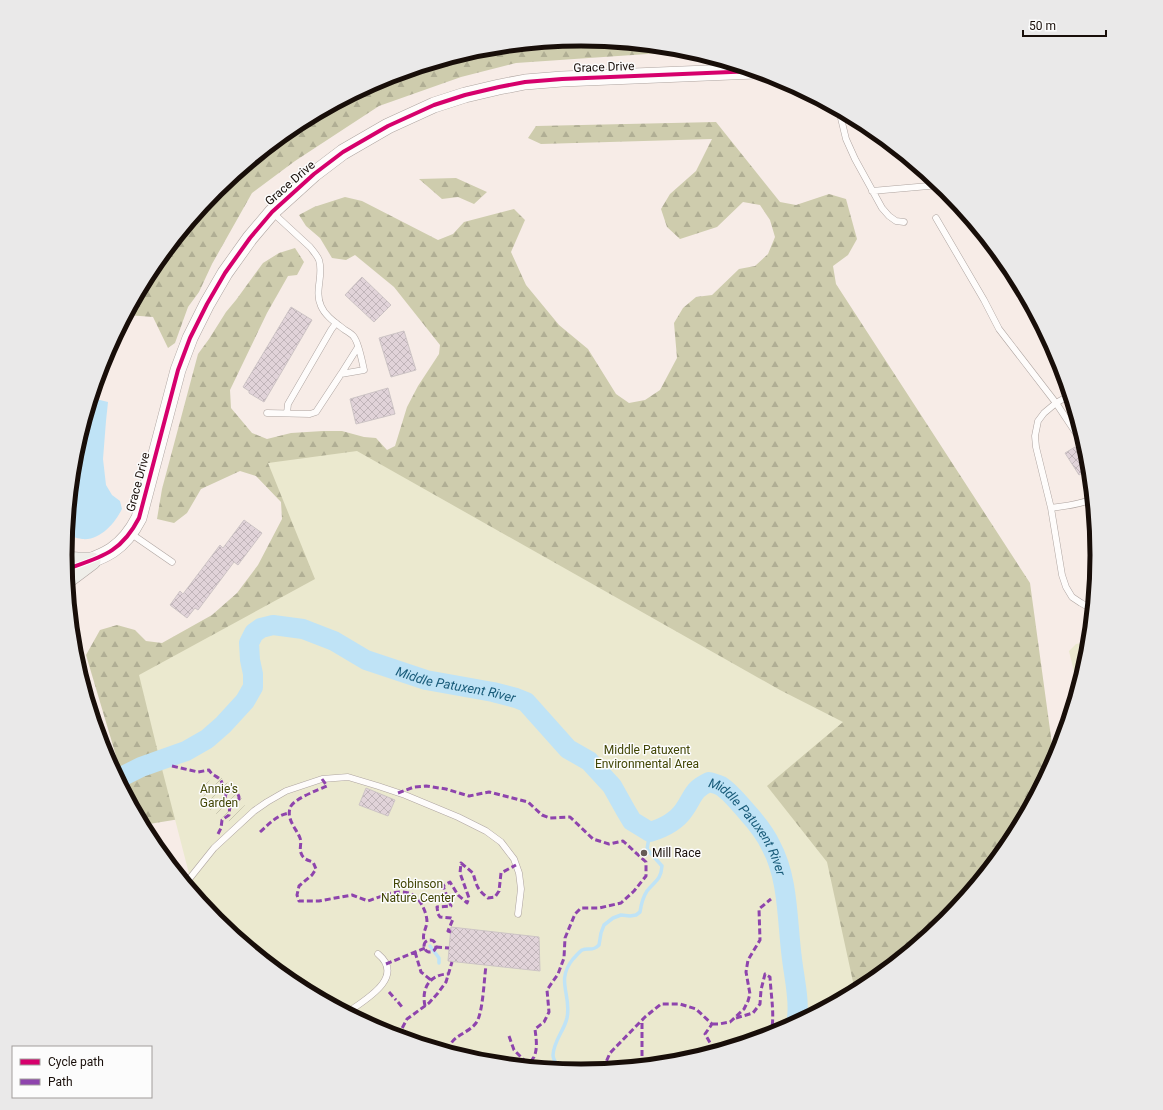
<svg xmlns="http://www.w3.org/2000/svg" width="1163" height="1110" font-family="Roboto,sans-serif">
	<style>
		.forest { fill: url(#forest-firs) }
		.park { fill: #ebe9cf }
		.garden { fill: url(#garden-furrows) }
		.water { fill: #bfe3f6 }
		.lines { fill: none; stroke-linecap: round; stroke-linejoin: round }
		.stream { stroke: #bfe3f6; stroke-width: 3.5 }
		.river { stroke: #bfe3f6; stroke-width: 20 }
		.building { fill: url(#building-cross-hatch); stroke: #cdc4c5 }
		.service-casing { stroke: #aea4a0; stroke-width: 7 }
		.tertiary-casing { stroke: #aea4a0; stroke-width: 16 }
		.secondary-casing { stroke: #aea4a0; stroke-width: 18 }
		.service { stroke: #fefcfb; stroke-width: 6 }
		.tertiary { stroke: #fefcfb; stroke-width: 15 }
		.secondary { stroke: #efeee9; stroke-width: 17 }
		.quiet { stroke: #8e44ad; stroke-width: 3; stroke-dasharray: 6 3; stroke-linecap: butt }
		.cycleway-casing { stroke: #fcfcfc; stroke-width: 6 }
		.cycleway { stroke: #d6006c; stroke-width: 4 }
		.poi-dot { fill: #665c57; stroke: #fcfcfc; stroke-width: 1.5 }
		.labels { text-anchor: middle; stroke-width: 3; stroke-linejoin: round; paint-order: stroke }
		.street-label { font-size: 12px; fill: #180e09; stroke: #fcfcfc }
		.park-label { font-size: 12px; fill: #414505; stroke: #fcfcfc }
		.poi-label { font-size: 12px; fill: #180e09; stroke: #fcfcfc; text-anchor: start }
		.water-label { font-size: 13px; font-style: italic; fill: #185b79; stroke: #fcfcfc }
		.rim { fill: none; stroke: #180e09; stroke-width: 5 }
	</style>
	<defs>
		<pattern id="forest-firs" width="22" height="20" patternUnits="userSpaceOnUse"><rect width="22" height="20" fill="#ceccad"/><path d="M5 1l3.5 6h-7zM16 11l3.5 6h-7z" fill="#b0ae94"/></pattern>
		<pattern id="garden-furrows" width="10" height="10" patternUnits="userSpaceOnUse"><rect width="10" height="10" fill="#ebe9cf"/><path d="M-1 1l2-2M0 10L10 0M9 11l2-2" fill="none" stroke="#c9c7b0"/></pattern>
		<pattern id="building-cross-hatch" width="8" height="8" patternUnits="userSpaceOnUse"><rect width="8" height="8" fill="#e1d3d9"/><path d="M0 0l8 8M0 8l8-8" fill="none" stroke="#c0b4b9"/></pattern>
	</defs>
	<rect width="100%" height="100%" fill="#f7ece7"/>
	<path class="forest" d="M582 39 682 49 691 51 516 63 461 77 379 106 295 161 252 193 212 264 199 292 188 307 175 343 168 348 153 317 127 315 153 268 217 190 295 126 375 83 511 46Z
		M716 122 780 202 796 205 829 194 846 199 857 239 848 255 833 266 836 284 1030 583 1054 759 1010 842 946 920 868 984 779 1032 682 1061 581 1071 481 1061 198 816 143 825 128 796 86 655 100 630 117 625 135 630 146 641 162 643 212 615 237 593 258 565 282 519 281 502 256 476 240 471 201 489 187 513 174 523 157 519 162 489 198 354 209 339 226 312 236 300 263 263 279 253 295 248 304 262 297 275 288 276 267 313 230 390 231 408 252 433 267 439 291 433 323 431H342L364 437 376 438 387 450 395 446 407 407 418 386 439 354 440 345 394 287 355 255 346 260 332 258 320 238 306 226 299 215 314 207 345 197 362 201 438 240 453 234 464 222 514 209 525 220 511 252 526 285 559 325 588 349 616 394 629 403 645 400 660 390 677 358 674 323 683 308 696 297 712 295 739 269 755 266 768 254 775 237 770 220 760 205 743 202 717 227 680 239 667 227 661 209 670 194 696 171 712 139 541 144 528 138 536 126Z
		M456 178 487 192 474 204 458 197 442 199 419 179Z"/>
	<path class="park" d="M357 451 780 690 843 722 767 786 827 862 855 991 779 1032 682 1061 581 1071 481 1061 384 1032 295 984 216 920 194 893 162 769 139 675 315 579 268 463Z
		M1089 642 1088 656 1078 688 1069 651 1076 644Z"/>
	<path class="garden" d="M219 775 239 793 245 805 230 822 202 805V785Z"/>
	<path class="water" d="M92 398 108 402 106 421 103 459 106 485 112 495 120 501 122 509C115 523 100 541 82 539 76 538 72 537 68 533L75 454Z"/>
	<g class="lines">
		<path class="stream" d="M430 946 439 958V963
			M559 1069C557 1064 553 1060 553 1055 554 1040 564 1031 567 1018 572 995 555 981 573 959 576 956 579 952 582 950 589 947 592 952 599 945L601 933 604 925 613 918 621 915 630 916 636 915 640 912C641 905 643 897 647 891 655 881 661 880 662 866L647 849 650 832"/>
		<path class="river" id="s1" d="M119 778 141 767 186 751 207 739 223 725 245 701 253 687V674L250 660 249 643 254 633 261 628 273 625 303 629 334 641 366 660 426 680 493 692 516 698 526 702 568 749 589 761 612 786 626 811 632 821 650 832C663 828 676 822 684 810 694 796 692 790 709 782 712 783 717 784 721 786 729 791 740 804 746 811 756 822 765 833 771 846 789 879 787 923 792 959 794 977 801 1006 796 1022"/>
	</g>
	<path class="building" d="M362 277 391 305 374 322 345 295Z
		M291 307 312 320 264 402 249 393V391L243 387Z
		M404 331 416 370 391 377 379 338Z
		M388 388 395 414 356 424 350 399Z
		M1075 447 1089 469 1079 475 1065 453Z
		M244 520 262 533 238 565 234 562 198 610 195 608 187 618 170 605 180 591 183 594 220 545 223 548Z
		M366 788 395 800 388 816 359 805Z
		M451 927 539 937 540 971 448 961Z"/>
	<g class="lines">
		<g class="service-casing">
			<path id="service" d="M839 110 846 139 855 159 882 208 889 216 896 221 904 222
				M872 191 940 185
				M936 218 984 300 999 329 1056 403 1086 448
				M341 374 358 347
				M1070 395 1056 403 1044 413 1038 421 1035 436 1036 447 1051 508 1062 575 1066 587 1072 597 1081 603 1092 609
				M267 413 310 414 316 412 341 374 364 370C362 361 359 344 354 337 352 334 348 332 345 330 336 323 325 316 321 306 314 291 324 275 319 260 317 255 313 251 310 247L272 212
				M287 413 288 404 331 330 336 323
				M1051 508C1065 506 1079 505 1092 499
				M130 533 172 562
				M186 883 214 848 254 811 267 802 286 791 322 779 348 777 378 786 405 795 458 817 486 831 501 842 514 859 519 873 521 889 518 914
				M348 1012C365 1000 406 977 378 954"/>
		</g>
		<g class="tertiary-casing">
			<path id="tertiary" d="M67 569C101 557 121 553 139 518L178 370 190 338 207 304 225 273 250 238 272 212 314 174 343 152 388 126 434 105 465 95 499 87 525 82 562 79 755 71"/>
		</g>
		<g class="secondary-casing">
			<path id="secondary" d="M66 560 78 561H92
				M68 579 92 561"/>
		</g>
		<use href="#service" class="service"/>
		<use href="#tertiary" class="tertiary"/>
		<use href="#secondary" class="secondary"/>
		<path class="quiet" d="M172 766 198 772 209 770C212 775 216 776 220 779 223 783 223 788 224 792L226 794
			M322 779 327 786C318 790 296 798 291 806 285 818 296 828 300 838 302 843 299 849 301 853 303 859 307 860 313 862L316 869 312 875 299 886 297 895 299 901H319L352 895 368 901C388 894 411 882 423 907 425 911 427 917 427 922 426 930 421 935 425 943
			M225 798a7 7 0 1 1 14 0a7 7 0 1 1-14 0Z
			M398 793 414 787 426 786 446 789 469 796 489 792 528 802 542 815 550 818 570 817 593 839 609 844 623 841 646 862V876L634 891 621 903 599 908H581L575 914 565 938 564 958 558 974 547 990 549 1012 544 1022 535 1029C536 1038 538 1048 534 1057 532 1060 530 1062 529 1066
			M260 832C269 824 277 815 289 813
			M218 834 221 828 222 820 229 815 230 805
			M451 932 448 931 453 919 451 918 440 917 438 914 437 907 451 906 443 886 450 882 458 895 467 903 469 898 460 873 461 863 473 873C477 887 477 889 488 898L495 897 499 891 501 873 516 865
			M424 946a6 6 0 1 1 12 0a6 6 0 1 1-12 0Z
			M436 947 449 948
			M415 952 421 972 431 980
			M386 964 425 948
			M389 992 396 1000
			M398 1002 402 1007
			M425 1006C421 988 430 974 449 974
			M736 1018 753 1013 760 1004 761 990 765 974 770 977C771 997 775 1015 771 1034
			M712 1024H719L730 1022 744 1009 748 1001 750 994 746 972 748 960 760 940 759 909 771 899
			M398 1036 407 1019 429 1003 438 993 446 982 452 962
			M509 1036 514 1050 527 1063 528 1066
			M449 1051C449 1036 468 1034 476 1023 483 1014 484 979 486 966
			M642 1065V1020
			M603 1069 610 1053 645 1017 661 1004H680L696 1009 712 1024 705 1034 713 1048V1052"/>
		<g class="cycleway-casing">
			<path id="cycleway" d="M67 569C101 557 121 553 139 518L178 370 190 338 207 304 225 273 250 238 272 212 314 174 343 152 388 126 434 105 465 95 499 87 525 82 562 79 755 71"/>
		</g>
		<use href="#cycleway" class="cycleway"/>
	</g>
	<circle class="poi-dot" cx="644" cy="853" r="4"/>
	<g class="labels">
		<g class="street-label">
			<text transform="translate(604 67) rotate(-2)" y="4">Grace Drive</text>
			<text transform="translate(290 183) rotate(-41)" y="4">Grace Drive</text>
			<text transform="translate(138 482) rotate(-75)" y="4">Grace Drive</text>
		</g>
		<g class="park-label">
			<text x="647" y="754">Middle Patuxent<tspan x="647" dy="14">Environmental Area</tspan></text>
			<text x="219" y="793">Annie's<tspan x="219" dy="14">Garden</tspan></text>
			<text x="418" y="888">Robinson<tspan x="418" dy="14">Nature Center</tspan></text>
		</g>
		<g class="poi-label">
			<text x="652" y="857">Mill Race</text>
		</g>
		<g class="water-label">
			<text dy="5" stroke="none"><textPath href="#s1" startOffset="437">Middle Patuxent River</textPath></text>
			<text dy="5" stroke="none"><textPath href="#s1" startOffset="833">Middle Patuxent River</textPath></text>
		</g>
	</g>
	<path d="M0 0H1163V1110H0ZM72 555a509 509 0 1 1 1018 0a509 509 0 1 1-1018 0Z" fill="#eae9e9" fill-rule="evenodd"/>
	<path class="rim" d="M72 555a509 509 0 1 1 1018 0a509 509 0 1 1-1018 0Z"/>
	<rect x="12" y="1046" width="140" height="52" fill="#fcfcfc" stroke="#a19d9b"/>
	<rect x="20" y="1059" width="20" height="6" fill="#d6006c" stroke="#a19d9b"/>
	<text x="48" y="1066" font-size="12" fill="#180e09">Cycle path</text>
	<rect x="20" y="1079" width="20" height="6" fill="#8e44ad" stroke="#a19d9b"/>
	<text x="48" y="1086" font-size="12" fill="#180e09">Path</text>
	<path d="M1023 30v6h83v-6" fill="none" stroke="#180e09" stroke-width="2"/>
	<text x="1029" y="30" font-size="12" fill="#180e09" stroke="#fcfcfc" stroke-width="3" paint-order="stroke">50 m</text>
</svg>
